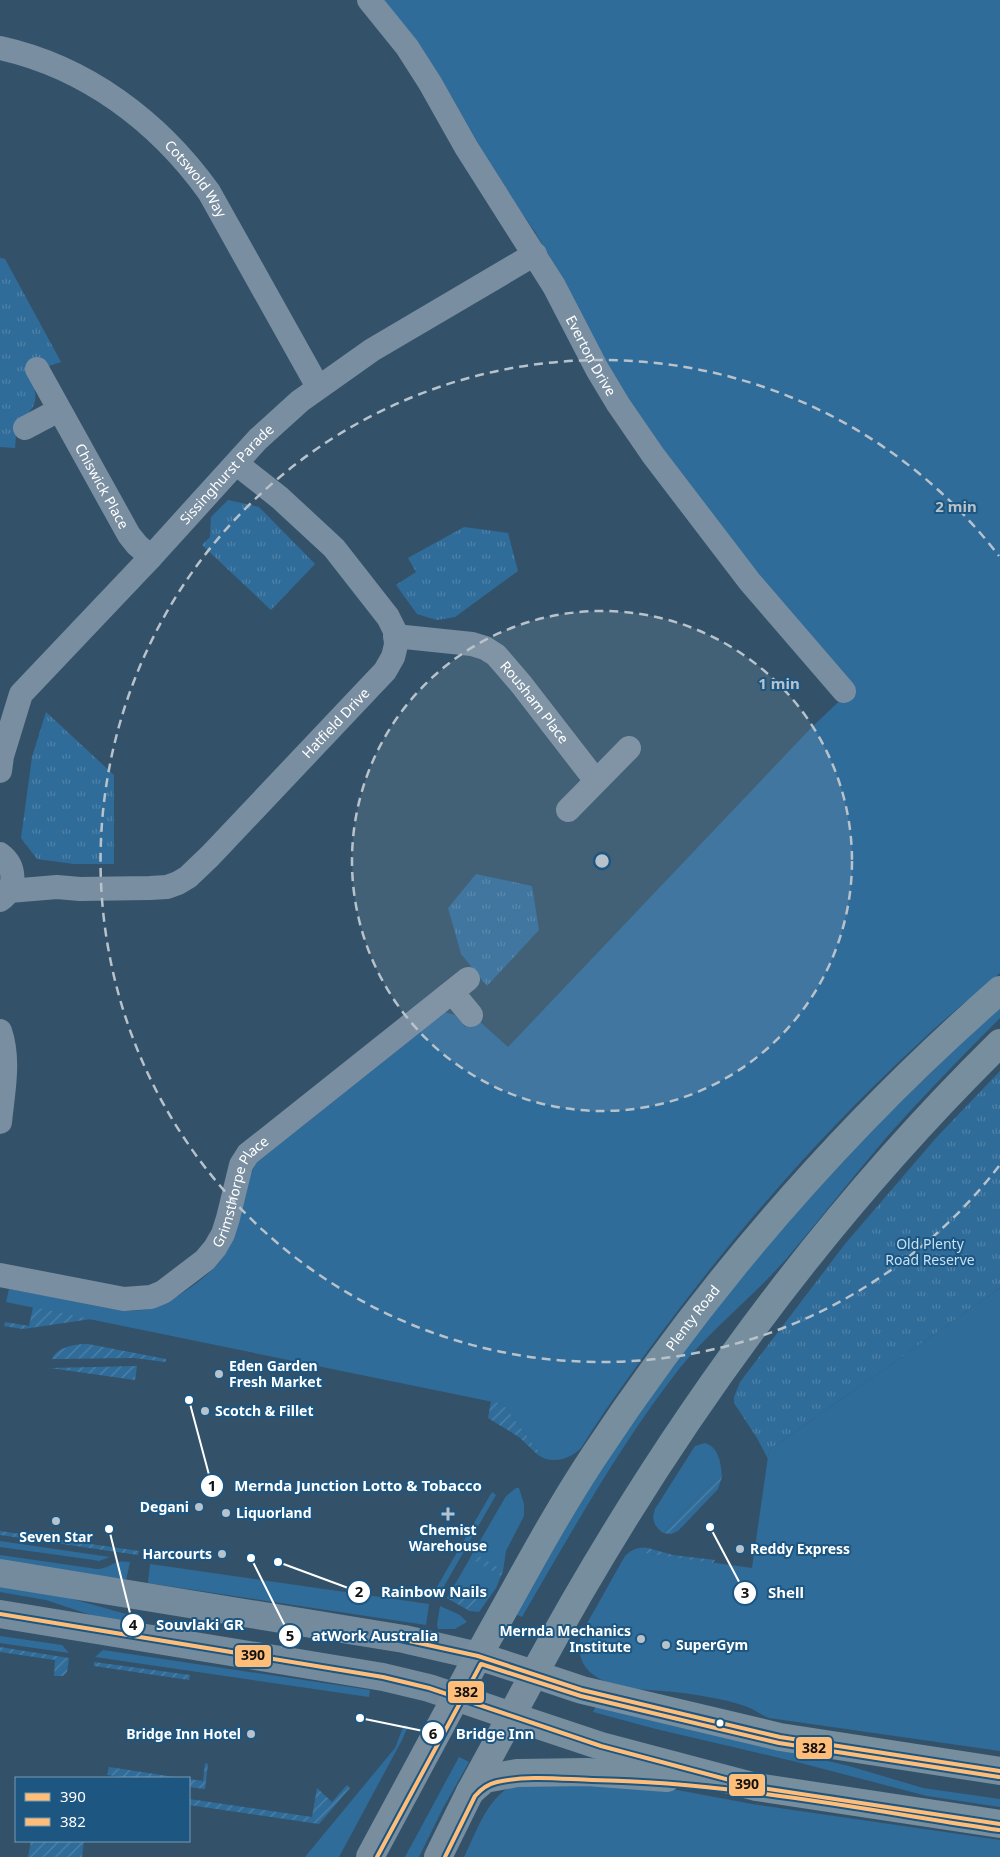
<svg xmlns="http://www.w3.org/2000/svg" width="1000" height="1857" font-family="'Noto Sans',sans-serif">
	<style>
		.grass { fill: #306c99 }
		.park { fill: url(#park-tufts) }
		.garden { fill: url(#garden-furrows) }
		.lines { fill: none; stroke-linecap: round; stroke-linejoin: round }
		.minor { stroke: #798ea0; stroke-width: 24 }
		.secondary { stroke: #748b9d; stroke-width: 28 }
		.primary { stroke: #778e9e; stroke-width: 28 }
		.trunk { stroke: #788e9f; stroke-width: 28 }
		.bus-1-casing { stroke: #1c5681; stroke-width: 8 }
		.bus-2-casing { stroke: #1c5681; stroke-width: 8 }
		.bus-1 { stroke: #ffbd7a; stroke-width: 4 }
		.bus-2 { stroke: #ffbd7a; stroke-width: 4 }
		.ring { fill: none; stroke: #b8c2cb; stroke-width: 2.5; stroke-dasharray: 9 6 }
		.poi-dot { fill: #b8c2cb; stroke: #1c5681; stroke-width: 2 }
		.bus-dot { fill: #fff; stroke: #1c5681; stroke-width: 2 }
		.labels { text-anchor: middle; stroke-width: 4; stroke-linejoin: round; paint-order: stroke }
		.street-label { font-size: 14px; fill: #fff; stroke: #1c5681 }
		.park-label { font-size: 14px; fill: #c5e2f7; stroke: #1c5681 }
		.poi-label { font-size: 14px; font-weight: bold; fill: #fff; stroke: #1c5681; text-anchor: start }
		.centre { fill: #b8c2cb; stroke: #1c5681; stroke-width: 2.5 }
		.ring-label { font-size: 15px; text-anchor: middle; font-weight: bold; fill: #b8c2cb; stroke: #1c5681; stroke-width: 4; stroke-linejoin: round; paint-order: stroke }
		.leader { fill: none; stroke: #fff; stroke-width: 2 }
		.callout-dot { fill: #fff; stroke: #1c5681; stroke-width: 2 }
		.mark-label { font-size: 15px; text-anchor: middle; font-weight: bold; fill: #111 }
		.callout-label { font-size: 15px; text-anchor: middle; font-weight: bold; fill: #fff; stroke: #1c5681; stroke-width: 4; stroke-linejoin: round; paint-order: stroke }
		.line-badge { stroke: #1c5681; stroke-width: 2 }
		.pale-badge-label { font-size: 14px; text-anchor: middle; font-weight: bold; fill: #111 }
	</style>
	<defs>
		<pattern id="park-tufts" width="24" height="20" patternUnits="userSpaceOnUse" patternTransform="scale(1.25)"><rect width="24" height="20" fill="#306c99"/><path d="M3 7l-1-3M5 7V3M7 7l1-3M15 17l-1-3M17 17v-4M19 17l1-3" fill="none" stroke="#4f82a8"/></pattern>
		<pattern id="garden-furrows" width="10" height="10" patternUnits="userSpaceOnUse" patternTransform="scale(1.25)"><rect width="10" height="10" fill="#306c99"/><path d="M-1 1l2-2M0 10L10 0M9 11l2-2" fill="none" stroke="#4f82a8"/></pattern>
	</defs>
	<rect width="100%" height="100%" fill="#33526a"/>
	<path class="grass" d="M384 0H1000V973C973 996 945 1018 920 1042 831 1124 752 1213 679 1309 645 1354 611 1400 581 1448 570 1459 552 1465 538 1455L540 1453 503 1404 6 1302 9 1289 132 1311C139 1310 147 1310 154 1308 174 1301 218 1271 226 1252 237 1222 240 1190 257 1162L445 1012 455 1015 465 1027 477 1019 508 1047 810 729 854 687 749 564 665 453 609 370 558 271 535 232 491 168Z
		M1000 1005V1018C961 1057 922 1097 885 1139 852 1178 820 1219 787 1258 753 1297 711 1329 679 1369 619 1446 571 1533 522 1617L515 1614 587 1488 700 1325 828 1173Z
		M1000 1288V1751L769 1718C761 1715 754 1709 745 1706 733 1702 721 1699 708 1697 693 1694 678 1692 663 1691 627 1689 569 1685 581 1634L625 1556C632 1549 638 1547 648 1548L644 1553 752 1568 769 1450Z
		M705 1443C719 1447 721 1464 722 1477L703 1491 663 1533C654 1526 651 1519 655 1509L695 1446Z
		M516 1488H519L524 1504V1516L506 1551 503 1571 496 1588 479 1612 470 1611 447 1598 506 1496Z
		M492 1492 496 1495 439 1595 434 1592Z
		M0 1541 110 1557 99 1561 94 1560 0 1547Z
		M0 1555 97 1569C113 1568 112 1559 130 1562L126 1580 0 1560Z
		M150 1564 429 1604 426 1625 148 1583Z
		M0 1585 51 1593 126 1614 125 1623 97 1617 46 1600 0 1592Z
		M440 1606 460 1615 467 1622 455 1629H438L437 1625Z
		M0 1636 62 1645 69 1653 0 1643Z
		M103 1650 370 1690 369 1697 95 1657Z
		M596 1705 727 1735 790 1752 849 1766 923 1788 1000 1799V1807L927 1796 797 1762 656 1729 593 1712Z
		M404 1725 408 1726 402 1740 339 1857H305L395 1748Z
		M459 1757 469 1762 443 1808 419 1857H405Z
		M515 1784 661 1787 752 1804 1000 1840V1857H464C477 1831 487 1797 515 1784Z"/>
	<path class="park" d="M0 258 5 259 61 362 49 366 33 385C40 403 31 413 17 422L15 448 0 447Z
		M228 500 259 507 315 564 271 610 202 545 210 537 211 517Z
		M464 527 508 533 518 571 455 617 437 620 417 614 396 585 416 572 408 558Z
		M46 712 114 775V864H74L37 859 21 838 32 757Z
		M476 874 532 886 539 930 487 986 461 954 448 908Z
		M1000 1071V1288L769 1450 768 1459 757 1438 734 1403V1397L740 1382 845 1244 936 1138Z"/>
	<path class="garden" d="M33 1307 91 1319 23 1329 4 1326 5 1322 29 1326Z
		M88 1344 166 1359V1362L134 1358 52 1359C57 1347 75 1344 88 1344Z
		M137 1366 135 1380 50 1368Z
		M491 1401 503 1404 540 1453 538 1455 519 1437 488 1418Z
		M722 1477 718 1489 678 1531 671 1534 663 1533 703 1491Z
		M0 1531 139 1551 138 1555 0 1535Z
		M648 1548 673 1555 715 1560 713 1563 643 1553Z
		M473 1553 503 1570 501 1576 470 1558Z
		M455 1584 478 1597 470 1611 447 1598Z
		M0 1647 69 1658 67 1672 63 1676H54L55 1660 0 1652Z
		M94 1662 190 1675 189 1680 94 1666Z
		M205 1763 208 1764 205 1789 189 1787V1779L203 1781Z
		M109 1767 181 1778H131L107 1775Z
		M347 1785 350 1788 319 1824 189 1805V1799L312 1817 317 1788 332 1802Z
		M31 1841H84L82 1857H28Z"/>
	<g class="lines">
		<g class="minor">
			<path id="s1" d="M369 0 407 47 430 83 466 147 554 286 597 369 618 404 653 455 750 582 844 691"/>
			<path id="s2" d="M0 48C86 67 158 121 209 192L318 387"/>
			<path id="s3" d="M37 369 129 535 137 545 151 557"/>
			<path d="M25 428 59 410"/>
			<path id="s4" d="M395 636 472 644 485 648 496 655 521 684 596 781"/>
			<path id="s5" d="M0 771 2 756 21 694 151 557 258 439 300 401 372 350 535 254"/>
			<path d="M568 810 629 748"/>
			<path d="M0 854C16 866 17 888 0 900"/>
			<path id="s6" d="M9 891 57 887 80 889 150 888 167 887 178 883 188 877 210 856 385 671 393 657 396 645 395 631 388 617 334 548 280 498 237 464"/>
			<path d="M452 992 471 1015"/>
			<path d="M0 1031C10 1060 3 1092 0 1122"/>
			<path id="s7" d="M0 1275 124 1299 151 1297 163 1292 205 1260 215 1248 223 1234 228 1218 241 1165 248 1154 468 979"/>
		</g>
		<path class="secondary" d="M0 1573 404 1639 478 1656
			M0 1614 383 1677 429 1688 456 1697"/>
		<g class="primary">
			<path d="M1000 1043C812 1228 659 1443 534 1674L582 1690 780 1737 1000 1771"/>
			<path id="s8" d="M478 1656C516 1589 551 1521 594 1456 708 1283 844 1127 1000 990"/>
			<path d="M511 1716 601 1746 756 1787 1000 1824"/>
			<path d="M470 1792 485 1779 517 1773 587 1772 667 1778"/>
		</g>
		<path class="trunk" d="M456 1697 511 1716
			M370 1857 478 1656 534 1674 470 1792 438 1857"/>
		<g class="bus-1-casing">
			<path id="bus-1" d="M0 1614 383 1677 429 1688 601 1746 756 1787 1000 1824
				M382 1635 478 1656 582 1690 780 1737 1000 1771"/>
		</g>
		<g class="bus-2-casing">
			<path id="bus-2" d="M377 1857 481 1664 581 1696 779 1743 999 1777
				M445 1857 475 1796C481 1789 488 1784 497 1782 528 1775 561 1779 592 1780 727 1782 866 1810 999 1830"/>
		</g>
		<use href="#bus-1" class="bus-1"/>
		<use href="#bus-2" class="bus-2"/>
	</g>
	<circle cx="602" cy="861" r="250" fill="#b8c2cb" fill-opacity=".12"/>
	<g class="ring">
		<circle cx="602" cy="861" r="250"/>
		<path d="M999 1166A501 501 0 1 1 999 556"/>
	</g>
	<g class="poi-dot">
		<circle cx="219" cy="1374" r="5"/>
		<circle cx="205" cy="1411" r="5"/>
		<circle cx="199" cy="1507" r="5"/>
		<circle cx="226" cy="1513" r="5"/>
		<path d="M445.5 1506.5h5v5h5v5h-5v5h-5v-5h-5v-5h5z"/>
		<circle cx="56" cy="1521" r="5"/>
		<circle cx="740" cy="1549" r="5"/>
		<circle cx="222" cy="1554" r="5"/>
		<circle cx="641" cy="1639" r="5"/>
		<circle cx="666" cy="1645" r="5"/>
		<circle cx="251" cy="1734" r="5"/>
	</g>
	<circle class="bus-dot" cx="720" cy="1723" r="4.5"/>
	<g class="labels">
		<g class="street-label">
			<text dy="5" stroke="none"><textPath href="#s2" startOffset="241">Cotswold Way</textPath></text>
			<text dy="5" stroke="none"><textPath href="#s1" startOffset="420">Everton Drive</textPath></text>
			<text dy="5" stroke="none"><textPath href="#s5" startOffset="381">Sissinghurst Parade</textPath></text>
			<text dy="5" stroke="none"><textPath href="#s3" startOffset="134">Chiswick Place</textPath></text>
			<text dy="5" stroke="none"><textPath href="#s4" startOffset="165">Rousham Place</textPath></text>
			<text dy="5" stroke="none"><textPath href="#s6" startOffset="395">Hatfield Drive</textPath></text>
			<text dy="5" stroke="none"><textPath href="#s7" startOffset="298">Grimsthorpe Place</textPath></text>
			<text dy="5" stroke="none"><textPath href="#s8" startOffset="401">Plenty Road</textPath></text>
		</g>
		<g class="park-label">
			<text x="930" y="1249">Old Plenty<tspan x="930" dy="16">Road Reserve</tspan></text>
		</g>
		<g class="poi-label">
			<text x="229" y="1371">Eden Garden<tspan x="229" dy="16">Fresh Market</tspan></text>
			<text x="215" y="1416">Scotch &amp; Fillet</text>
			<text x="189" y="1512" text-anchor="end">Degani</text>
			<text x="236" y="1518">Liquorland</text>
			<text x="448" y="1535" text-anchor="middle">Chemist<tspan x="448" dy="16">Warehouse</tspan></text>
			<text x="56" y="1542" text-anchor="middle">Seven Star</text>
			<text x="750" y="1554">Reddy Express</text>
			<text x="212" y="1559" text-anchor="end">Harcourts</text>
			<text x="631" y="1636" text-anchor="end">Mernda Mechanics<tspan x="631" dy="16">Institute</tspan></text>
			<text x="676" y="1650">SuperGym</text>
			<text x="241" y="1739" text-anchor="end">Bridge Inn Hotel</text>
		</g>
	</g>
	<circle cx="602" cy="861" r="8" class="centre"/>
	<g class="ring-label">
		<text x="956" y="512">2 min</text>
		<text x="779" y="689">1 min</text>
	</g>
	<path class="leader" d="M189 1400L212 1486M278 1562L359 1592M710 1527L745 1593M109 1529L133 1625M251 1558L290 1636M360 1718L433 1733"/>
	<g class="callout-dot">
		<circle cx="189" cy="1400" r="5"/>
		<circle cx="278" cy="1562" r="5"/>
		<circle cx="710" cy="1527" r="5"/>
		<circle cx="109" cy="1529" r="5"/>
		<circle cx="251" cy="1558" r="5"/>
		<circle cx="360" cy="1718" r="5"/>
		<circle cx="212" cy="1486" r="12"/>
		<circle cx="359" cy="1592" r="12"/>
		<circle cx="745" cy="1593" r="12"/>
		<circle cx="133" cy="1625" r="12"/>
		<circle cx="290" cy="1636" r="12"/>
		<circle cx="433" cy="1733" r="12"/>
	</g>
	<g class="mark-label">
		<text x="212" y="1491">1</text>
		<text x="359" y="1597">2</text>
		<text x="745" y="1598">3</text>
		<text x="133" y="1630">4</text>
		<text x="290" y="1641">5</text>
		<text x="433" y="1739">6</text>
	</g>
	<g class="callout-label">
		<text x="358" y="1491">Mernda Junction Lotto &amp; Tobacco</text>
		<text x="434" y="1597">Rainbow Nails</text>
		<text x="786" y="1598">Shell</text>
		<text x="200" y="1630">Souvlaki GR</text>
		<text x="375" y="1641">atWork Australia</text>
		<text x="495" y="1739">Bridge Inn</text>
	</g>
	<g class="line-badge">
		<rect x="234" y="1644" width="38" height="24" rx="5" fill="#ffbd7a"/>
		<rect x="447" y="1680" width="38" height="24" rx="5" fill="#ffbd7a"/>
		<rect x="795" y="1736" width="38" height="24" rx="5" fill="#ffbd7a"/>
		<rect x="728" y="1773" width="38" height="24" rx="5" fill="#ffbd7a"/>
	</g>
	<g class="pale-badge-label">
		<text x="253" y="1660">390</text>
		<text x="466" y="1697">382</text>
		<text x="814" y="1753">382</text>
		<text x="747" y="1789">390</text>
	</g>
	<rect x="15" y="1777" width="175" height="65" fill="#1c5681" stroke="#779ab3"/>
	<rect x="25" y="1793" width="25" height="8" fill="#ffbd7a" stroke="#779ab3"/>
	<text x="60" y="1802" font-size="15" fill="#ffffff">390</text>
	<rect x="25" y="1818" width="25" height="8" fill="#ffbd7a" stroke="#779ab3"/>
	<text x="60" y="1827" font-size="15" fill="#ffffff">382</text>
</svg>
